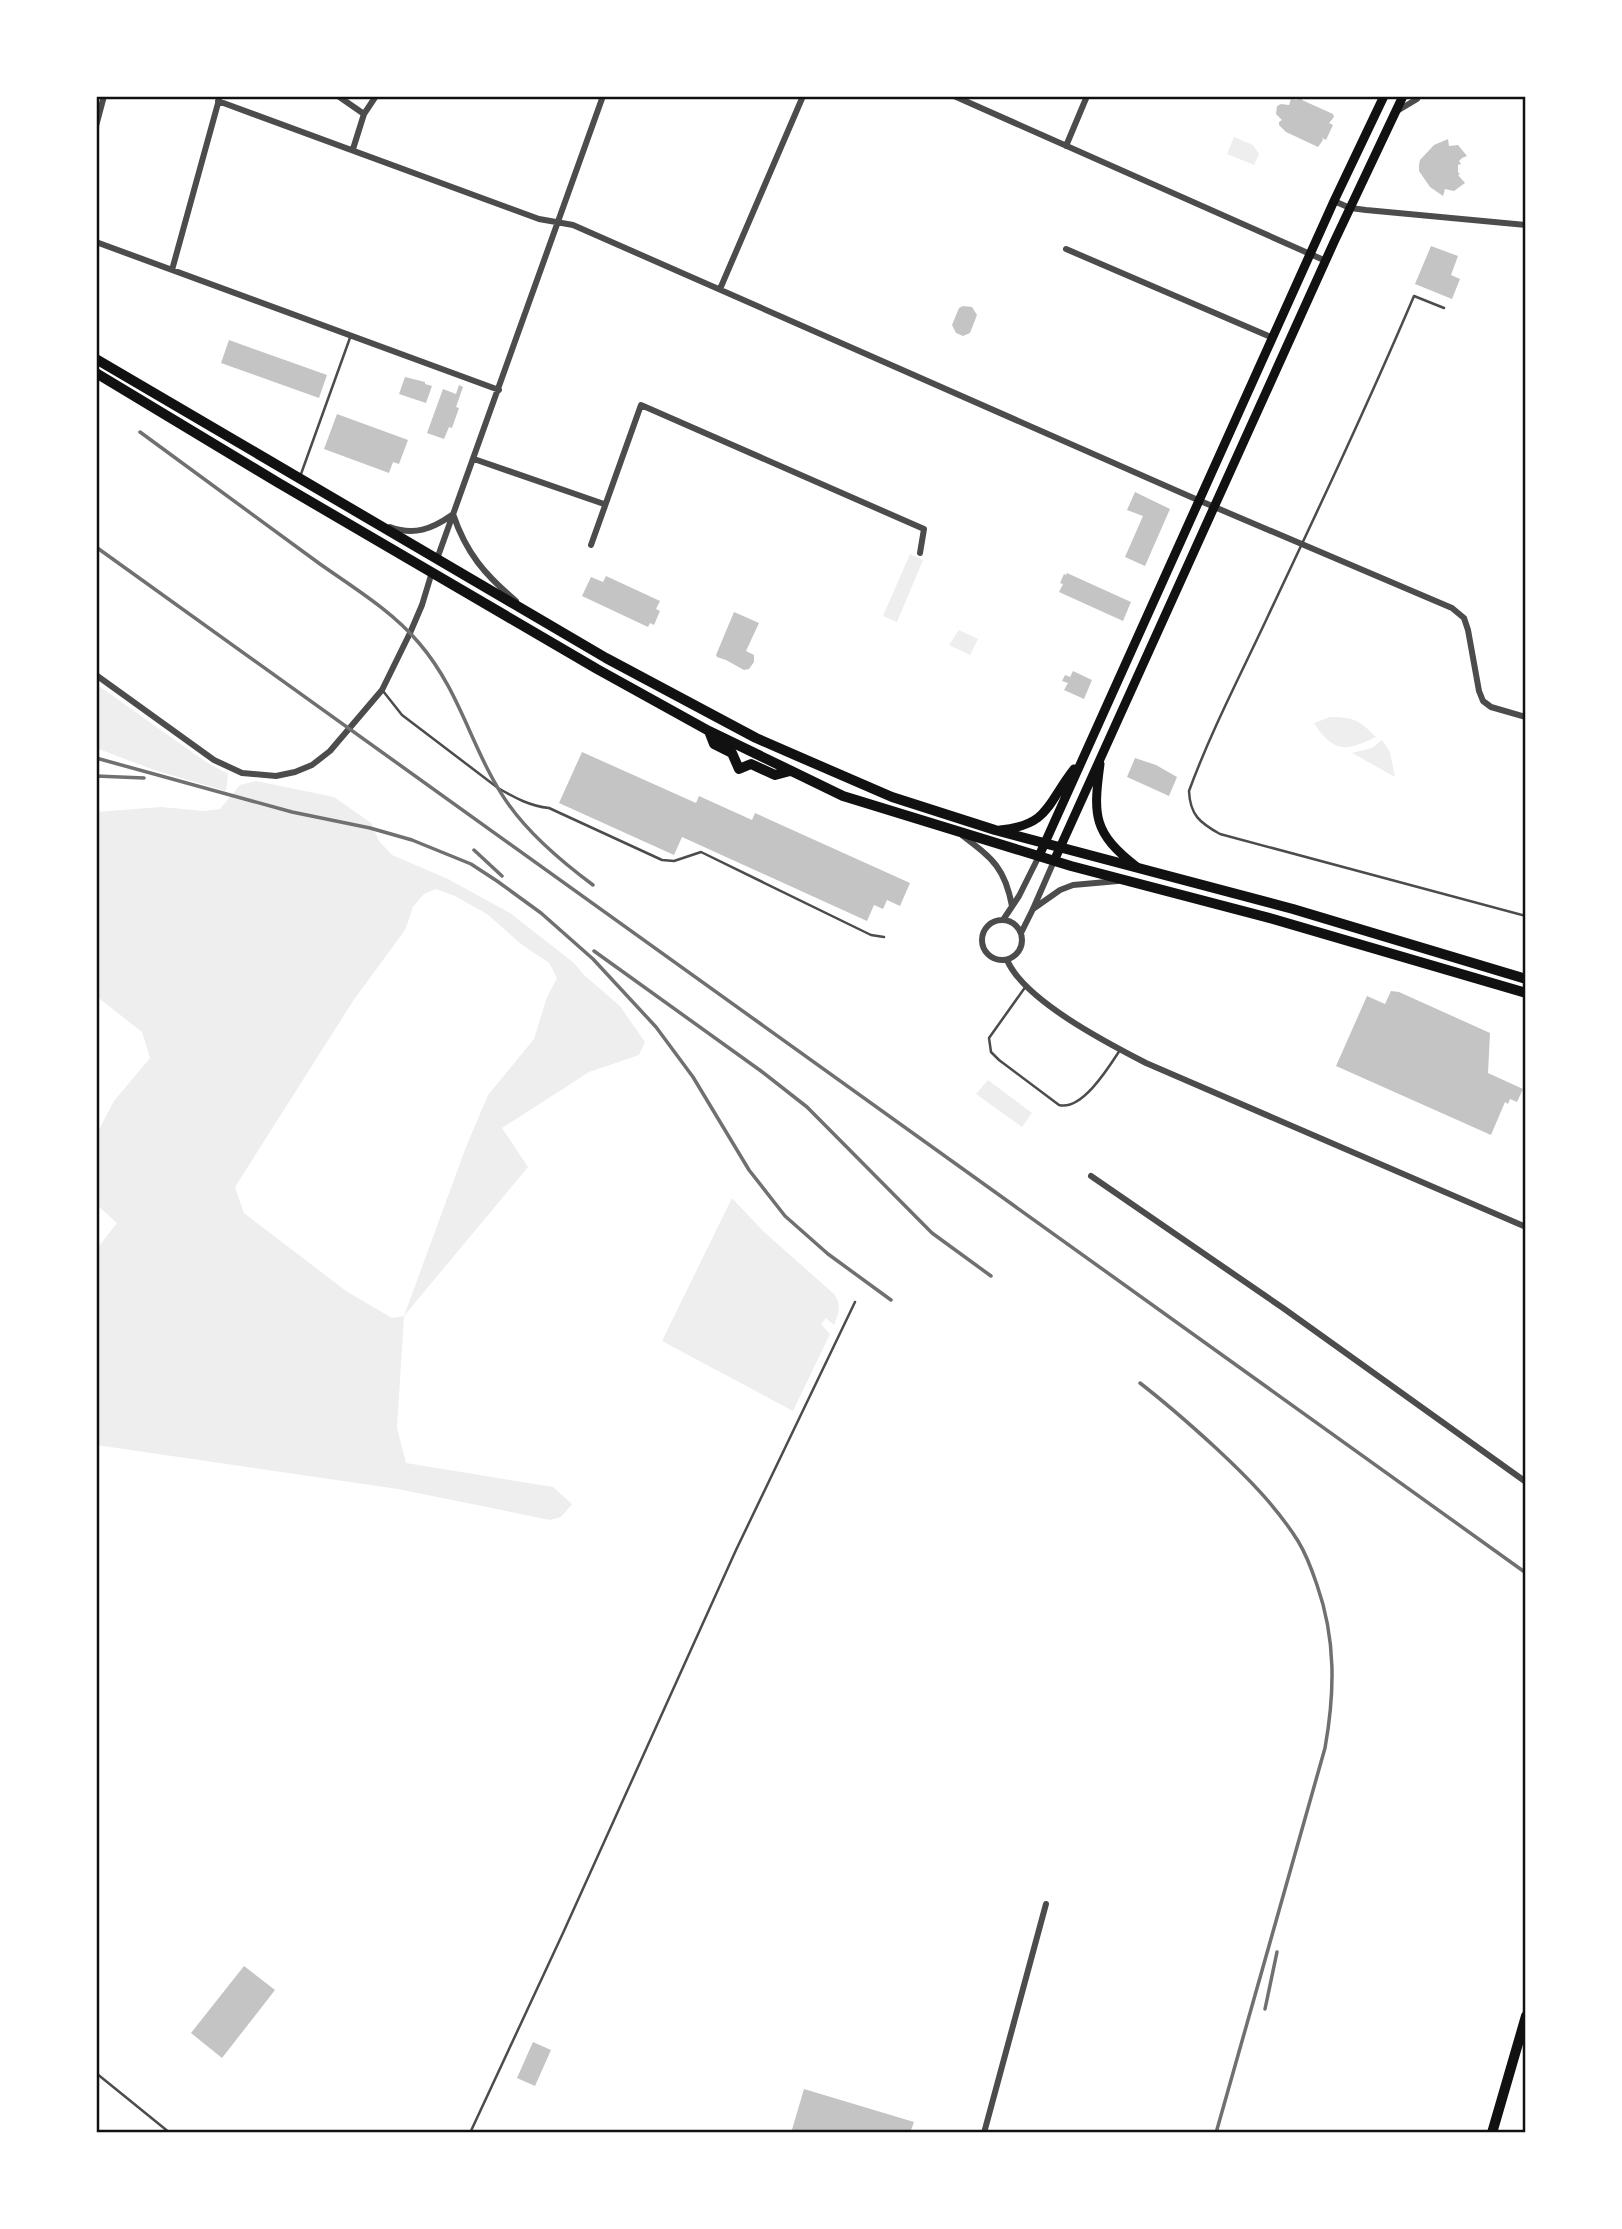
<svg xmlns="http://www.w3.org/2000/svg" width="1622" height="2229" font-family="'Fira Sans',sans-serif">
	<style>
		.green { fill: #eee; fill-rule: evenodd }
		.building { fill: #c4c4c4 }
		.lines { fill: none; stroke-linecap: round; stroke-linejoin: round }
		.service { stroke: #4c4c4c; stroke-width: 2.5 }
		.minor { stroke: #4c4c4c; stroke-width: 6 }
		.secondary { stroke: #111; stroke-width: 9 }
		.primary { stroke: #111; stroke-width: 10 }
		.rail { stroke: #707070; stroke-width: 3.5 }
		.neatline { fill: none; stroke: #111; stroke-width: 2.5 }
	</style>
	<rect width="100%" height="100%" fill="#fff"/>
	<path class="green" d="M1234 137 1253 145 1259 154 1254 165 1227 154Z
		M910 554 923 560 897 622 883 616Z
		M959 630 978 639 970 655 949 645Z
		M96 684 206 762 228 774 226 791 157 771 96 748Z
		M1330 717C1354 717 1359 720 1376 737 1346 751 1334 754 1314 723Z
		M1382 740 1390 752 1395 777 1352 753 1372 748Z
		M256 781 334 797 371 823 379 841 392 855 448 879 510 913 574 963 584 975 620 1006 645 1042 639 1055 589 1072 502 1128 528 1167 404 1316 397 1428 406 1463 553 1487 572 1504 561 1517 550 1520 398 1489 96 1445V1250L117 1223 96 1204V1135L114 1101 150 1058 142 1032 96 996V812L161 807 204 811 220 809 240 785ZM436 889 455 896 487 914 521 944 549 963 557 978 547 997 534 1039 488 1095 466 1147 404 1316 392 1318 346 1291 244 1213 235 1187 353 1001 405 930 413 907 424 894Z
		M988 1080 1032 1113 1022 1127 976 1094Z
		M732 1198 763 1231 834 1294C842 1306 839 1312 834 1325L826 1318 821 1324 830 1334 793 1411 662 1341Z"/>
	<path class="building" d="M1299 97 1302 98V100L1333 114 1334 117 1329 123 1333 125 1326 140 1322 138 1323 140 1318 147 1286 132 1279 125V122L1282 120 1276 114 1277 106 1281 104 1289 105 1291 99 1297 100Z
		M1448 139 1449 146 1458 145 1467 156 1462 158 1459 161 1461 164 1458 165V172L1460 174 1458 175 1465 183 1454 191 1445 189 1443 196 1430 187 1419 171V165L1420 160 1434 145Z
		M1431 246 1458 256 1451 275 1460 279 1452 299 1415 284Z
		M963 306 972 307 977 315 970 333 963 336 956 333 952 325 959 308Z
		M229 340 327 375 319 398 221 363Z
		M405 377 425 382V384L432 386 426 403 399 394Z
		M459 385 463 387 456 407 459 408 452 428 449 427 444 439 427 433 443 389 456 394Z
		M337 414 408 440 399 464 393 462 389 473 324 449Z
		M1135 492 1170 509 1145 566 1125 557 1143 516 1127 510Z
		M1067 573 1131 602 1123 621 1059 592 1063 584 1060 583 1064 574 1066 575Z
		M606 576 660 601 656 609 660 611 654 625 650 623 648 627 582 596 591 577 603 582Z
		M734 612 759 623 746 651 754 655V662L749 669 744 670 726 660 717 657 716 655Z
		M1073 671 1092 680 1084 699 1064 690 1068 683 1062 681 1065 675 1070 677Z
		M582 752 696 803 699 796 752 820 755 813 910 883 900 906 887 900 883 909 874 905 867 921 682 837 674 855 559 803Z
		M1135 758 1156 765 1177 777 1169 796 1127 777Z
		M1391 991 1399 992 1490 1033 1488 1073 1523 1089 1517 1102 1510 1099 1508 1104 1505 1102 1491 1135 1336 1066 1367 996 1385 1004Z
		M244 1966 275 1990 222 2058 191 2033Z
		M533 2042 551 2050 535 2086 517 2078Z
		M804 2089 914 2122 910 2133H791Z"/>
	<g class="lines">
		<path class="service" d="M1444 308 1414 296C1368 404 1318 510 1268 616 1241 674 1211 731 1189 791 1190 815 1200 823 1220 834L1526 916
			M301 474 351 335
			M383 691 402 715 498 788C515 798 530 806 549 808L662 860 674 861 701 852 871 935 884 937
			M1026 986 989 1038 991 1052 999 1060 1059 1105C1082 1111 1109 1067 1120 1050
			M96 2073 170 2133
			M470 2133 563 1933 736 1550 855 1302"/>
		<path class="minor" d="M338 96 364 114
			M954 96 1326 261
			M218 101 539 219 573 225 1191 497 1452 608 1464 618 1468 630 1479 691 1483 701 1491 707 1526 717
			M1397 111 1417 99
			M96 126 104 96
			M1066 146 1087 96
			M353 149 364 114 376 96
			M1334 201 1350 208 1366 210 1526 225
			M96 242 499 390
			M1066 249 1273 338
			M172 270 220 96
			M720 289 803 96
			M474 459 604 504
			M453 514C466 553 485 575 516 601
			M390 527C414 536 432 529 452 515
			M591 545 641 405 924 529 920 553
			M437 559 603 96
			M96 675 214 760 242 773 276 776 295 772 312 765 330 751 382 690 410 633 422 605 432 572
			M963 836C993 859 1005 868 1012 906
			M1033 909 1060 890 1073 885 1118 881
			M982 940a20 20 0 1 1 40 0a20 20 0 1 1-40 0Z
			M1003 920 1019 896 1039 856
			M1021 933 1033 909 1054 861
			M1007 960C1024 1000 1107 1043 1146 1063L1526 1227
			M1091 1176 1283 1308 1526 1482
			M984 2133 1046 1904"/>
		<path class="secondary" d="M1100 764C1093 816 1093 833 1137 867
			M1000 830C1050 825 1047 803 1074 769
			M1039 856 1334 201 1384 96
			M1054 861 1334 242 1403 96"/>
		<path class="primary" d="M96 359 606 658 756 738 825 768 892 797 995 830 1293 909 1526 979
			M96 373 277 482 597 669 709 731 843 796 1071 866 1273 919 1526 993
			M709 731 714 744 732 753 739 769 751 764 775 775 790 771
			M1492 2133 1526 2016"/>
		<path class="rail" d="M140 432C200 476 260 520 320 564 354 588 392 611 419 643 462 693 472 753 509 805 531 836 562 862 593 885
			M96 547 1526 1573
			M96 758 292 812 370 828 412 840 471 864 497 881 541 913 593 959 656 1027 693 1077 749 1170 785 1216 828 1254 891 1300
			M96 776 144 778
			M474 850 502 876
			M594 951 761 1071 807 1107 932 1233 991 1276
			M1140 1383C1167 1404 1192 1426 1217 1449 1247 1477 1276 1506 1298 1541 1306 1554 1312 1570 1317 1585 1336 1639 1335 1692 1325 1748L1216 2133
			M1265 2009 1277 1952"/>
	</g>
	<rect width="1622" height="2229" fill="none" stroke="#ffffff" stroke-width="196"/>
	<rect x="98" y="98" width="1426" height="2033" class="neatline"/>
</svg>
